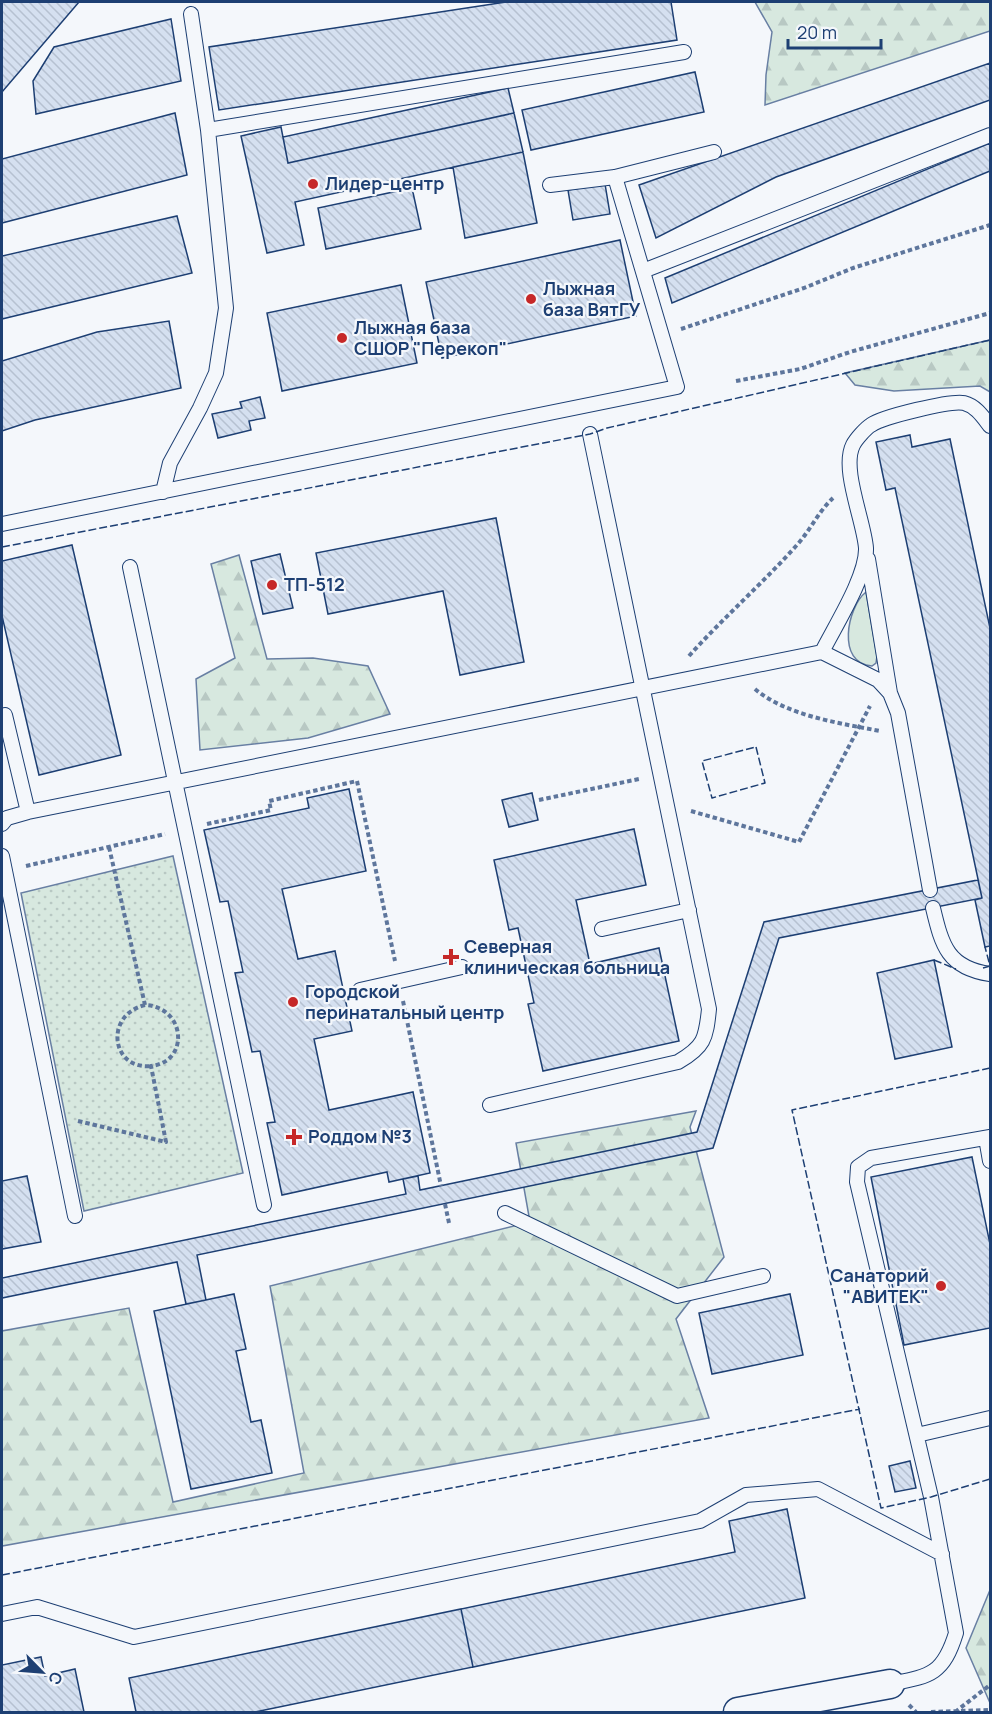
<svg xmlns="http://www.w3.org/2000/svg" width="992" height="1714" font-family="Manrope,sans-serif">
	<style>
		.green { fill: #d7e8df; stroke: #687fa3; stroke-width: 1.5 }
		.forest { fill: url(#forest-firs); stroke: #687fa3; stroke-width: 1.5 }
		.park { fill: url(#park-dots); stroke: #687fa3; stroke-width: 1.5 }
		.building { fill: url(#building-back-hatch); stroke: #1d3f73; stroke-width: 1.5 }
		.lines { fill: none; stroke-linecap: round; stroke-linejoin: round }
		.lane-casing { stroke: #1d3f73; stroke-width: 16 }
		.street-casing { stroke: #1d3f73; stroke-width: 31 }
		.path { stroke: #5e769c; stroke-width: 4; stroke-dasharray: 4.5 3; stroke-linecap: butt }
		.lane { stroke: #f4f7fb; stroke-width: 14 }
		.street { stroke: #f4f7fb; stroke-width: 28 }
		.fence { stroke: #1d3f73; stroke-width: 1.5; stroke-dasharray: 8 3; stroke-linecap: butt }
		.poi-dot { fill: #c62828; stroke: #f4f7fb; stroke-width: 2 }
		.labels { text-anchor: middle; stroke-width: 4.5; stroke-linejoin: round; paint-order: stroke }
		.poi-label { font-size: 18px; font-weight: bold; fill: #1d3f73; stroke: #f4f7fb; text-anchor: start }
	</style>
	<defs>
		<pattern id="forest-firs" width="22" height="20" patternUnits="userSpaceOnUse" patternTransform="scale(1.5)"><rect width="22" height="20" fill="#d7e8df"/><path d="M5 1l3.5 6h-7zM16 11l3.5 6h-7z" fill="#b8c8c3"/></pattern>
		<pattern id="park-dots" width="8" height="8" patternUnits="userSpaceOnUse" patternTransform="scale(1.5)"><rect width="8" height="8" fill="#d7e8df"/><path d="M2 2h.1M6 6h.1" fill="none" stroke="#b8c8c3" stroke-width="1.8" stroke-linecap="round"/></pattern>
		<pattern id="building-back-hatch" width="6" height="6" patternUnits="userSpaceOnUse" patternTransform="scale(1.5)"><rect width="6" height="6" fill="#d5e0f0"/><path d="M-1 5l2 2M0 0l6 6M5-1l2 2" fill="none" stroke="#b6c1d1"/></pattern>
	</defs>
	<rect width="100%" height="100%" fill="#f4f7fb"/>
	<path class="green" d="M866 592 877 656 876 663 872 666C836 664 847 607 866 592Z"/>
	<path class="forest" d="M755 2H990V31L765 105 766 75 772 32Z
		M990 340V392L980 386 894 391 855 385 845 373Z
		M239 555 267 659 313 658 368 666 390 714 308 738 200 750 196 679 235 658 211 564Z
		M696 1111 690 1127 724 1257 676 1319 709 1418 2 1546V1331L129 1308 173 1502 304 1473 270 1286 530 1222 516 1143Z
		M990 1590V1703L966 1648Z"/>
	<path class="park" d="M173 856 243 1173 84 1211 21 893Z"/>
	<path class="building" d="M2 2H79L2 92Z
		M506 2H671L677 40 219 110 209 47Z
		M171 19 181 81 36 114 33 81 54 47Z
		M990 63V100L776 177 656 238 639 185Z
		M695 72 704 112 531 150 522 110Z
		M508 88 514 113 288 163 283 137Z
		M175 113 187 175 2 223V159Z
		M514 113 523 152 295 202 304 245 267 253 241 136 281 127 288 163Z
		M990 143V171L672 303 665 278Z
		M523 152 537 223 465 238 453 167Z
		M605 184 610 214 573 220 568 190Z
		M412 188 421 229 326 249 318 208Z
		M177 216 192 273 2 319V256Z
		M620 240 636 316 442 358 426 282Z
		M401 285 417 363 282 391 267 313Z
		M169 321 181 388 35 420 2 431V361L97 332Z
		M260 397 265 418 249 421 251 430 218 438 212 414 242 408 240 402Z
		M910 435 912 447 950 439 990 628V946L985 947 975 900 982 898 895 488 886 490 876 442Z
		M496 518 524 662 460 675 443 591 328 614 316 553Z
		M72 545 121 755 39 775 2 616V561Z
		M280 554 293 608 263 614 251 561Z
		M349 789 366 871 282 889 298 959 335 951 352 1031 314 1039 329 1110 413 1092 430 1173 389 1182 387 1172 282 1195 267 1123 275 1122 260 1051 252 1052 235 973 243 972 228 901 220 902 204 830 309 808 307 798Z
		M532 793 538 820 509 827 502 800Z
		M634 829 646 885 576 900 590 964 659 948 679 1041 543 1071 528 1004 534 1003 518 928 509 930 494 860Z
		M978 880 982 898 779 938 713 1148 197 1255 206 1300 186 1304 177 1262 2 1298V1278L406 1194 403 1179 418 1176 420 1190 697 1132 764 922Z
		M934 960 952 1047 895 1059 877 973Z
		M972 1157 990 1244V1328L904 1345 871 1177Z
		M27 1176 41 1242 2 1249V1181Z
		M234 1294 246 1349 236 1351 251 1422 261 1420 272 1473 191 1489 154 1311Z
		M790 1294 803 1355 712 1374 699 1313Z
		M910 1461 916 1488 895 1492 889 1466Z
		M787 1509 805 1598 473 1667 461 1609 735 1552 729 1521Z
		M461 1609 473 1667 255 1712H136L129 1678Z
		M41 1657 45 1676 75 1669 84 1712H2V1665Z"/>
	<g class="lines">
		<g class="lane-casing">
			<path id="lane" d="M208 130 684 52
				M550 185 615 177 714 152
				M643 271 990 135
				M163 492 170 463 200 408 216 373 226 308 208 130 191 14
				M2 524 677 387 615 177
				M868 559 890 693
				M130 567 264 1205
				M822 652 878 680 890 693 898 713 930 890
				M5 715 28 812
				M2 824 7 818 28 812 822 652C835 626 867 576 866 548 864 521 841 469 853 445 856 439 866 428 871 425 882 417 951 400 964 403 976 406 983 417 990 426
				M2 856 75 1216
				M933 908C942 946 948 968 990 974
				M602 929 689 910
				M360 990 462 967
				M490 1105 678 1062C704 1047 706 1039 709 1009L590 434
				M986 1138 990 1161
				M505 1213 677 1296 763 1276
				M917 1435 990 1418
				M2 1614 37 1607 134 1637 700 1521 746 1495 818 1489 942 1554
				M890 1684C930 1676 943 1675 956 1633L931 1497 857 1182 858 1167 871 1158 990 1137"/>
		</g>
		<g class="street-casing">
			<path id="street" d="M738 1712 890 1684"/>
		</g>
		<path class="path" d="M681 329 804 288 853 268 990 225
			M736 381 800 369 850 352 990 313
			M689 656C723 618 762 584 796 546 810 531 818 512 833 498
			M755 689C787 716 839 723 880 731
			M539 800 639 779
			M691 811 799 842 870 706
			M207 824 271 810 269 801 357 781 395 961
			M26 866 165 834
			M403 1001 441 1186
			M145 1005C104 1015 111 1070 151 1066
			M78 1121 166 1142 151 1066C190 1062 186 1007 145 1005L109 847
			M445 1204 449 1223
			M909 1705 916 1712
			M931 1712 990 1710
			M955 1712 990 1685"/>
		<use href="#lane" class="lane"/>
		<use href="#street" class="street"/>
		<path class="fence" d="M2 547 590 434 607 428 990 340
			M756 747 765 783 712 798 702 761Z
			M934 960 956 969
			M983 968 990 966 985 947
			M990 1068 792 1110 881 1508 931 1497 990 1479
			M2 1575 860 1409"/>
	</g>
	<g class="poi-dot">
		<circle cx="313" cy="184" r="6"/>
		<circle cx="531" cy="299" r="6"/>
		<circle cx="342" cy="338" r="6"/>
		<circle cx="272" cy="585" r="6"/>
		<path d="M448 948h6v6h6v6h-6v6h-6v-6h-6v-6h6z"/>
		<circle cx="293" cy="1002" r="6"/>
		<path d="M291 1128h6v6h6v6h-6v6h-6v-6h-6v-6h6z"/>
		<circle cx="941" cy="1286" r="6"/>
	</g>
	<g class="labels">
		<g class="poi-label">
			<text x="325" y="190">Лидер-центр</text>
			<text x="543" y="295">Лыжная<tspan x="543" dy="21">база ВятГУ</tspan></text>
			<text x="354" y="334">Лыжная база<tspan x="354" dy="21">СШОР "Перекоп"</tspan></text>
			<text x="284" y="591">ТП-512</text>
			<text x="464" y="953">Северная<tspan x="464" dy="21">клиническая больница</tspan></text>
			<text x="305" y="998">Городской<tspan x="305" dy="21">перинатальный центр</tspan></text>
			<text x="308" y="1143">Роддом №3</text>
			<text x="929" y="1282" text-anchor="end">Санаторий<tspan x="929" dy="21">"АВИТЕК"</tspan></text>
		</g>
	</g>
	<rect width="992" height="1714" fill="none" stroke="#1d3f73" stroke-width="6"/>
	<g transform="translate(42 1672) rotate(115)" stroke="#f4f7fb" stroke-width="4.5" paint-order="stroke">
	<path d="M0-4.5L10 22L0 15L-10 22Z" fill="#1d3f73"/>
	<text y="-9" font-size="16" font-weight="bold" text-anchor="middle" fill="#1d3f73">С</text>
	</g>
	<path d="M788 39v9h93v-9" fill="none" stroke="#1d3f73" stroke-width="3"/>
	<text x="797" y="39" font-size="18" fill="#1d3f73" stroke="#f4f7fb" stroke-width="4.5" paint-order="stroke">20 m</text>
</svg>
